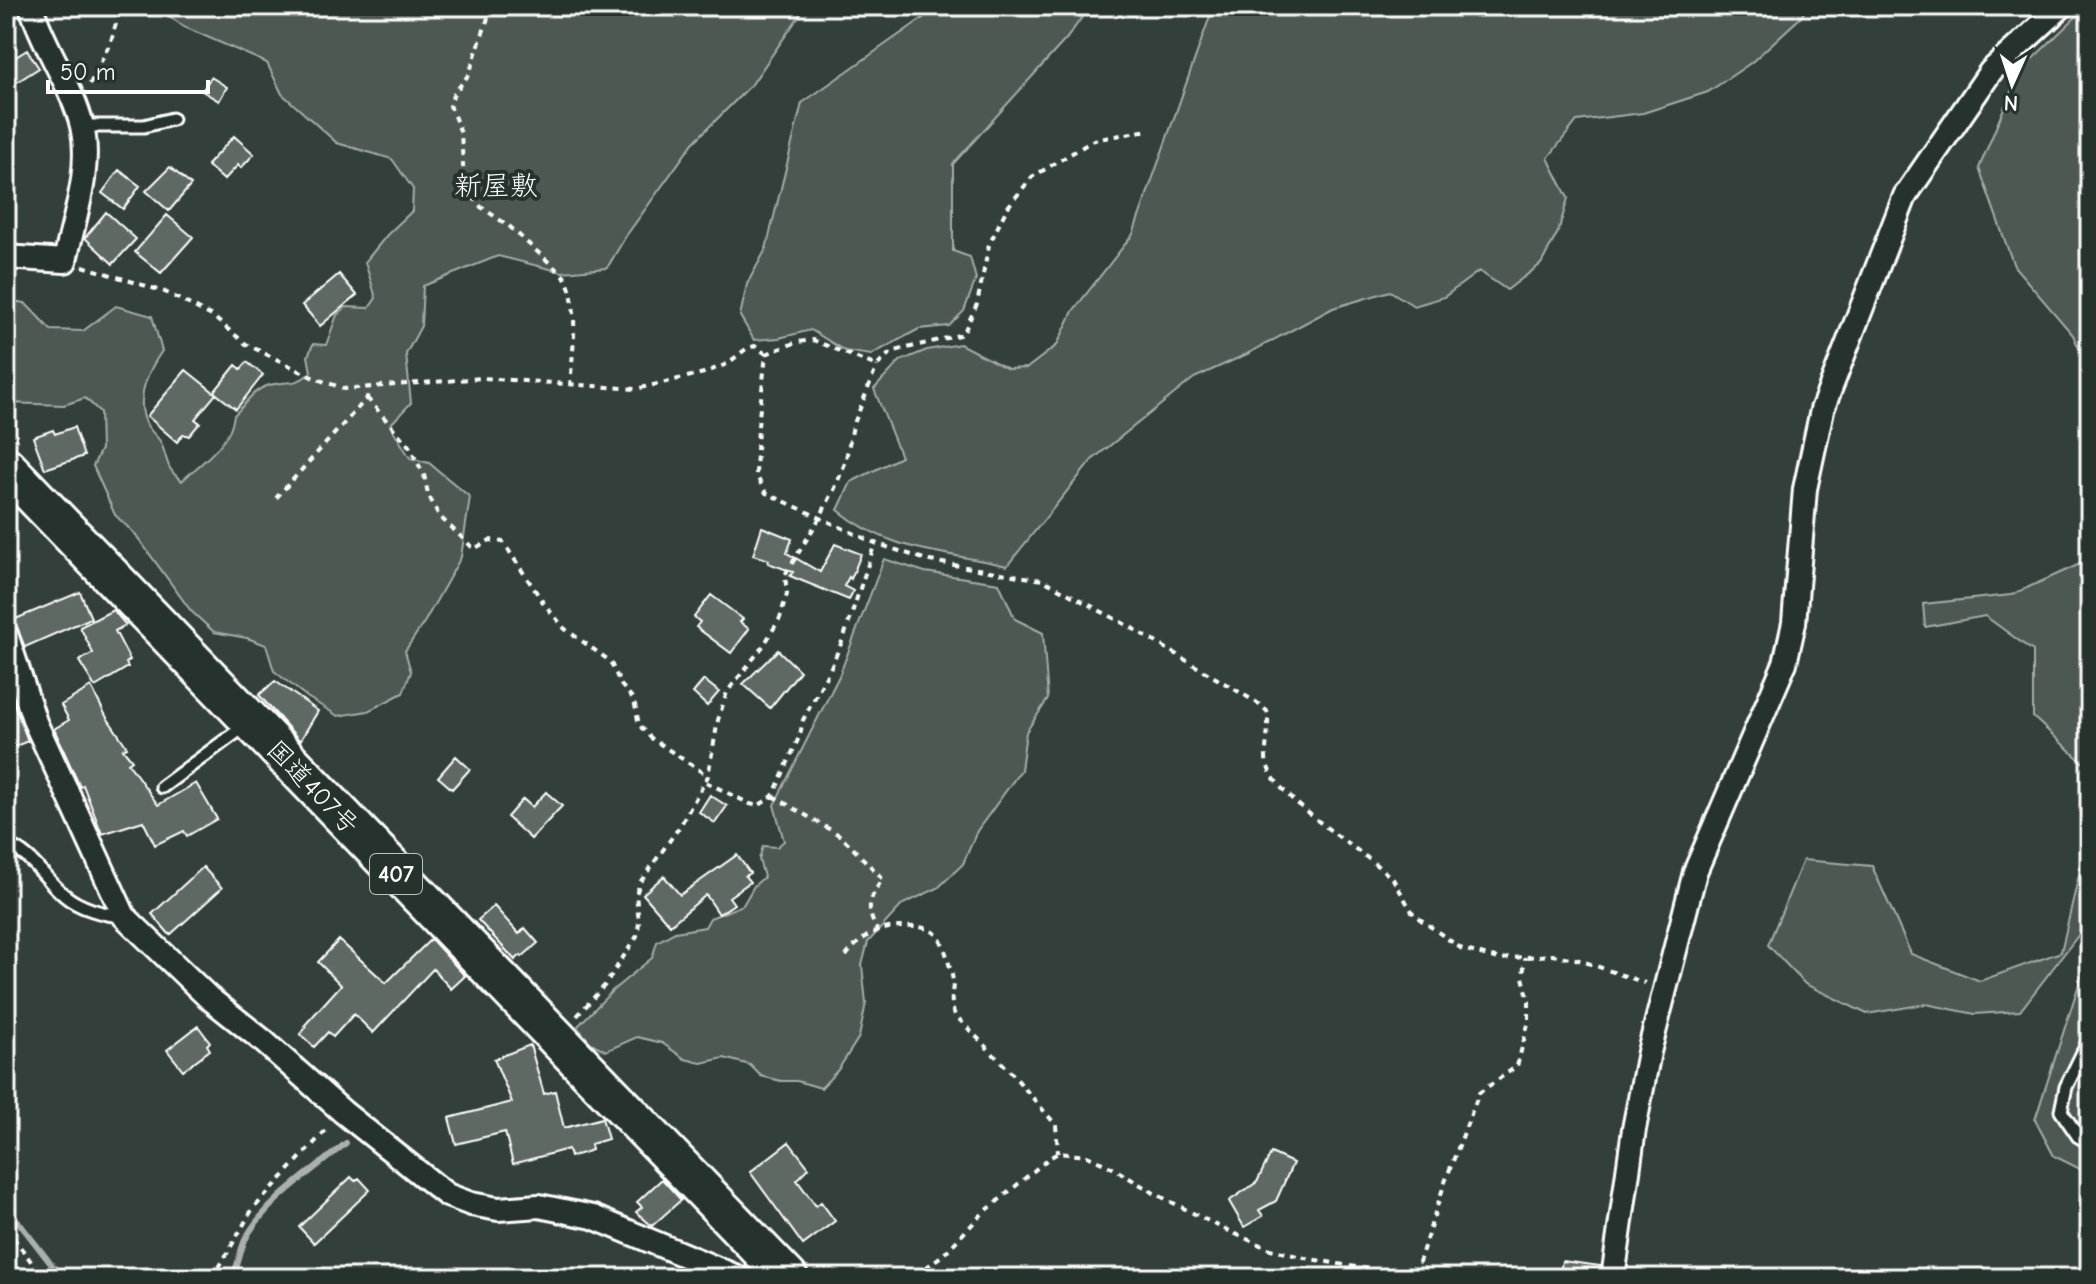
<svg xmlns="http://www.w3.org/2000/svg" width="2096" height="1284" font-family="'Comic Neue','Klee One',sans-serif">
	<style>
		.green { fill: #4d5853; stroke: #a6aca9; stroke-width: 2 }
		.lines { fill: none; stroke-linecap: round; stroke-linejoin: round }
		.stream { stroke: #abb0ae; stroke-width: 6 }
		.building { fill: #5f6964; stroke: #fff; stroke-width: 2 }
		.service-casing { stroke: #fff; stroke-width: 17 }
		.minor-casing { stroke: #fff; stroke-width: 28 }
		.trunk-casing { stroke: #fff; stroke-width: 44 }
		.path { stroke: #fff; stroke-width: 4; stroke-dasharray: 6 6; stroke-linecap: butt }
		.service { stroke: #26332d; stroke-width: 11 }
		.minor { stroke: #26332d; stroke-width: 22 }
		.trunk { stroke: #26332d; stroke-width: 38 }
		.labels { text-anchor: middle; stroke-width: 8; stroke-linejoin: round; paint-order: stroke }
		.shield { fill: #26332d; stroke: #bec2c0; stroke-width: 2 }
		.shield-label { font-size: 24px; font-weight: bold; fill: #fff }
		.street-label { font-size: 26px; fill: #fff; stroke: #26332d }
		.neighbourhood-label { font-size: 28px; fill: #fff; stroke: #26332d }
	</style>
	<rect width="100%" height="100%" fill="#333f3a"/>
	<filter id="ink" filterUnits="userSpaceOnUse"><feTurbulence type="fractalNoise" baseFrequency=".0125" numOctaves="2"/><feDisplacementMap in="SourceGraphic" scale="16" xChannelSelector="R" yChannelSelector="G"/><feConvolveMatrix kernelMatrix="1 2 1 2 8 2 1 2 1" color-interpolation-filters="sRGB"/></filter>
	<g filter="url(#ink)">
		<path class="green" d="M156 6H806L752 84 693 143 626 236 607 268 562 272 498 256 423 286 421 326 406 354 411 403 390 425 410 458 429 463 470 497 461 557 425 621 405 651 411 672 403 693 368 711 338 716 307 697 274 671 266 645 247 638 214 632 191 611 135 534 115 515 93 466 101 449 100 412 85 398 64 405 6 403V300L25 303 51 330 83 331 116 306 152 316 162 351C148 371 135 398 146 423 149 431 158 436 161 443 169 462 165 468 182 481 202 462 231 443 234 415 245 406 249 394 262 388 282 378 294 389 311 372L308 356 313 344 326 345 337 315 346 307 369 308 376 298 365 262 387 235 412 211 413 189 392 159 337 143 282 94 267 63 184 27Z
			M940 6H1090L1067 38 953 164V251L970 257 976 279 964 311 949 326 919 329 871 355 845 351 811 330 779 338 754 340 740 316 747 284 766 249 802 103Z
			M1190 6H1808L1801 17 1752 62 1708 92 1643 113 1577 121 1548 158 1568 198 1558 232 1541 264 1507 290 1479 271 1444 297 1414 306 1390 291 1333 308 1247 354 1194 378 1092 460 1007 566C945 551 890 553 838 510L851 482 901 457 874 389 900 361 927 350 960 344 1008 369 1027 368 1057 345 1073 311 1133 234 1210 16Z
			M2087 6H2090V372L2073 335 2014 266 1979 168 2019 72Z
			M2090 557V769L2033 717V651L1985 616 1925 627 1923 604 2011 595 2089 560Z
			M884 559 925 572 999 583 1015 619 1043 633 1048 699 1026 732 1021 770 977 831 963 864 938 888 903 904 868 942 862 965 866 1003 859 1037 838 1070 821 1088 797 1081H781L761 1076 750 1065 724 1058 701 1063 685 1059 662 1043 637 1037 606 1051 591 1043 577 1027 613 990 652 958 657 942 675 932 705 927 710 918 743 905 754 886 764 877 759 859 763 846 777 847 784 841 774 805 839 676Z
			M2090 814V920L2020 1011 1975 1014 1926 1004 1867 1014 1805 984 1768 945 1803 860 1872 866 1911 954 1980 981 2061 952 2085 849Z
			M2090 950V1174L2054 1156 2035 1120Z"/>
		<g class="lines">
			<path class="stream" d="M6 1206 62 1278
				M231 1278C240 1265 239 1251 246 1238 268 1199 313 1171 346 1143"/>
		</g>
		<path class="building" d="M27 50 39 68 6 89V63Z
			M211 77 227 87 219 101 202 91Z
			M234 136 254 154 241 168 238 165 224 180 207 165Z
			M170 167 191 185 169 211 146 191Z
			M119 170 140 186 123 209 102 193Z
			M106 212 136 239 113 264 85 238Z
			M167 215 193 237 161 273 135 252Z
			M339 274 357 295 320 326 302 305Z
			M247 362 263 375 236 409 214 392 236 365 241 369Z
			M186 370 216 394 195 419 200 423 189 436 183 434 177 442 147 416Z
			M74 427 84 456 45 469 33 437 53 430 55 434Z
			M762 527 792 539 787 553 820 572 835 544 861 554 851 579 849 577 844 586 853 591 849 600 790 576 793 572 768 563 769 560 753 555Z
			M80 592 91 618 25 647 13 620Z
			M711 595 743 619 740 622 749 629 731 653 696 627 700 622 694 617Z
			M113 610 126 625 115 631 130 660 126 663 128 667 95 687 79 661 93 653 80 627Z
			M778 650 800 671 770 708 743 684Z
			M704 680 719 692 707 706 693 693Z
			M275 681 318 711 300 741 259 695Z
			M6 683 28 741 6 750Z
			M91 687 106 716 127 747 123 749 132 760 128 763 158 805 196 783 217 819 187 836 184 831 155 845 143 821 102 834 83 785 80 787 54 729 69 720 61 705Z
			M456 756 470 769 452 789 438 777Z
			M546 792 562 806 531 839 507 817 523 799 532 807Z
			M710 795 727 806 715 823 699 812Z
			M737 855 750 873 745 876 750 882 729 897 734 904 719 914 706 895 670 925 643 894 664 876 680 895Z
			M203 867 222 888 170 935 152 914Z
			M494 906 519 934 525 928 538 943 522 957 521 955 515 960 478 920Z
			M431 939 465 976 451 989 433 969 373 1033 354 1014 333 1037 328 1032 314 1047 300 1034 306 1027 304 1026 341 985 318 962 339 940 386 983Z
			M198 1026 210 1042 207 1045 210 1050 183 1070 167 1050Z
			M530 1045 544 1094 555 1091 564 1128 602 1118 608 1139 591 1144 592 1150 570 1157 568 1149 513 1164 505 1132 456 1144 449 1118 512 1102 494 1059Z
			M789 1142 809 1168 797 1180 816 1206 821 1202 835 1221 803 1245 750 1172Z
			M1271 1153 1293 1163 1276 1201 1259 1210 1263 1216 1244 1227 1229 1201 1257 1182Z
			M351 1177 355 1181 359 1178 370 1190 314 1243 299 1227Z
			M662 1179 681 1200 652 1226 636 1212 642 1207 637 1202Z
			M1562 1261 1601 1266 1599 1278H1559Z"/>
		<g class="lines">
			<g class="service-casing">
				<path id="service" d="M82 126H144L172 119
					M162 787 246 725
					M6 845C31 852 45 880 64 895 79 908 104 915 123 916
					M2090 1038 2066 1087 2061 1111 2078 1136 2090 1143"/>
			</g>
			<g class="minor-casing">
				<path id="minor" d="M6 257 65 261C74 218 92 169 82 126 73 87 43 47 31 6
					M6 634 35 722 124 916 208 997 262 1040 343 1112 447 1195 471 1204 498 1209 539 1206 593 1217 739 1278
					M1613 1278 1634 1129 1649 1052 1695 872 1785 663 1794 623 1805 489 1822 410 1905 196 1991 71 2062 6"/>
			</g>
			<g class="trunk-casing">
				<path id="trunk" d="M6 467 788 1278"/>
			</g>
			<path class="path" d="M492 6 469 74 453 95 450 106 461 133 464 181 469 192 481 207 509 226 564 276C581 302 572 356 570 386
				M90 84 111 41 121 6
				M83 266 165 292 212 316 246 344 314 378 345 389 483 378 636 389 704 373 727 364 746 349 755 346 766 354 758 426 756 475 766 493 875 543 930 561 1043 580 1132 628 1256 702 1267 711C1271 730 1262 753 1268 767 1280 800 1352 844 1380 868L1393 879 1414 915 1462 949 1499 959 1552 955 1576 959 1645 983
				M766 354 797 342 813 340 877 366 891 352 963 334 977 304 989 245 1007 208 1032 177 1094 140 1148 130
				M367 398 409 446 424 475 428 494 439 516 474 549 490 540 503 542 545 605 565 629 610 661 621 685 634 700 639 725 651 738 708 776
				M276 498 367 398 368 389
				M706 782 750 804 758 806 773 796 800 735 803 720 830 669 844 637 875 543
				M773 796 841 836 883 879C869 898 865 908 877 930
				M846 956C860 938 875 928 899 927 932 926 939 928 948 960 950 968 953 976 953 984 952 996 950 1004 955 1015L1008 1069 1056 1125 1058 1153
				M577 1016 605 985 637 936 639 923 636 894 641 881 680 826 708 776 718 720 727 692 764 645 780 618 787 594 785 575 819 519 835 488 845 463 853 426 877 366
				M6 1228 36 1268 40 1278
				M45 1278 70 1273 83 1278
				M213 1278 252 1210 328 1128
				M904 1278 928 1266 944 1254 980 1216 1049 1158 1058 1153 1087 1156 1111 1167 1154 1193 1218 1226 1267 1248 1305 1258 1384 1272 1412 1270 1419 1262 1445 1182 1479 1093 1517 1066 1529 1021V1001L1523 977 1525 957"/>
			<use href="#service" class="service"/>
			<use href="#minor" class="minor"/>
			<use href="#trunk" class="trunk"/>
		</g>
	</g>
	<g class="labels">
		<rect class="shield" x="370" y="854" width="52" height="40" rx="6"/>
		<g class="shield-label">
			<text x="396" y="882">407</text>
		</g>
		<g class="street-label">
			<text transform="translate(313 787) rotate(46)" y="9">国道407号</text>
		</g>
		<g class="neighbourhood-label">
			<text x="496" y="195">新屋敷</text>
		</g>
	</g>
	<rect width="2096" height="1284" fill="none" stroke="#26332d" stroke-width="32"/>
	<rect x="16" y="16" width="2064" height="1252" fill="none" stroke="#fff" stroke-width="3" filter="url(#ink)"/>
	<g transform="translate(2012 84) rotate(183)" stroke="#26332d" stroke-width="6" paint-order="stroke">
	<path d="M0-6L14 30L0 20L-14 30Z" fill="#ffffff"/>
	<text y="-12" font-size="22" font-weight="bold" text-anchor="middle" fill="#ffffff">N</text>
	</g>
	<path d="M48 80v12h160v-12" fill="none" stroke="#ffffff" stroke-width="4"/>
	<text x="60" y="80" font-size="24" fill="#ffffff" stroke="#26332d" stroke-width="6" paint-order="stroke">50 m</text>
</svg>
